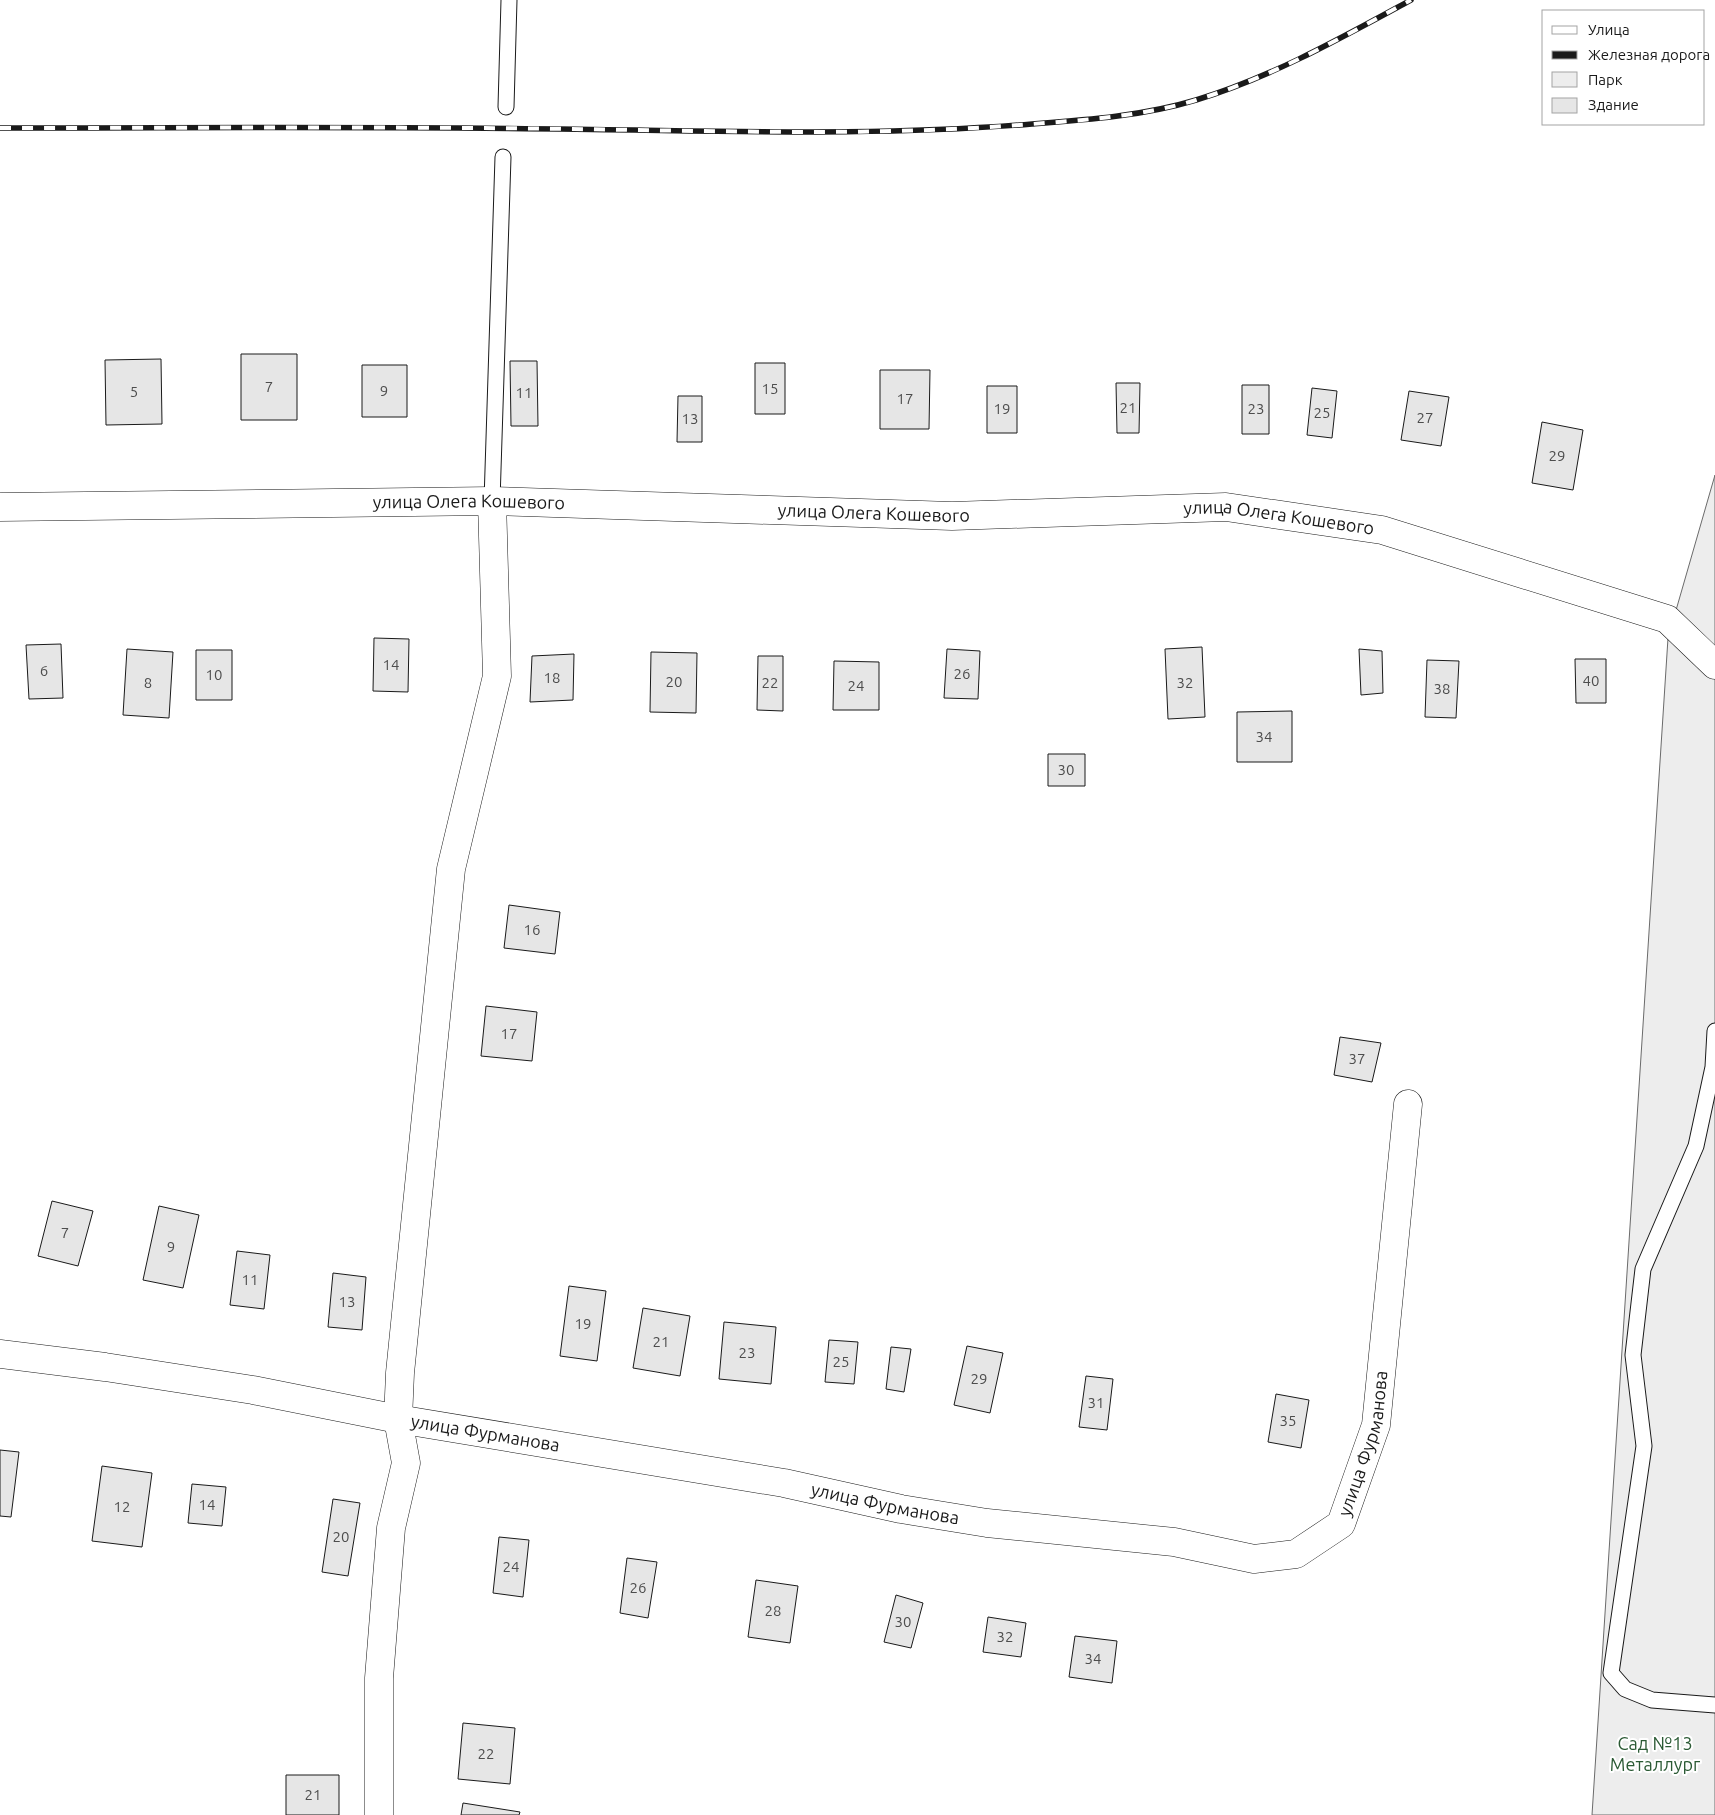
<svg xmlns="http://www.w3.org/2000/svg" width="1715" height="1815" font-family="Ubuntu,sans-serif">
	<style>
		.green { fill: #ededed; stroke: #6a6a6a }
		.building { fill: #e6e6e6; stroke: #1a1a1a }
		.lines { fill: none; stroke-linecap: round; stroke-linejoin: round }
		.service-casing { stroke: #1a1a1a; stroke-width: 17 }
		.minor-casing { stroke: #1a1a1a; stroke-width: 29 }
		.service { stroke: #fff; stroke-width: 15 }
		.minor { stroke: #fff; stroke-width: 28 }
		.rail-casing { stroke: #1a1a1a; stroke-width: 5.5 }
		.rail { stroke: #fff; stroke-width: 4; stroke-dasharray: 11; stroke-linecap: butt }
		.labels { text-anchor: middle; stroke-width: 4; stroke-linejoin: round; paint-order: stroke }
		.number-label { font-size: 15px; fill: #4d4d4d }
		.street-label { font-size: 18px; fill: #1a1a1a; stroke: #fff }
		.park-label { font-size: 18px; fill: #2b5a34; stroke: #fff }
	</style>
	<rect width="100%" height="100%" fill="#fff"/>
	<path class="green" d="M1715 475V1815H1592L1668 638Z"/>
	<path class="building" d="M241 354H297V420H241Z
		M161 359 162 424 106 425 105 360Z
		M510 361H537L538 426H511Z
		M755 363H785V414H755Z
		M362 365H407V417H362Z
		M880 370H930L929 429H880Z
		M1116 383H1140L1139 433H1117Z
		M1242 385H1269V434H1242Z
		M987 386H1017V433H987Z
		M1312 388 1337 391 1332 438 1307 435Z
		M1409 391 1449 397 1441 446 1401 440Z
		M678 396H702V442H677Z
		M1542 422 1583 430 1573 490 1532 483Z
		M374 638 409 639 408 692 373 691Z
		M61 644 63 698 29 699 26 645Z
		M1202 647 1205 717 1168 719 1165 649Z
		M127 649 173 652 169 718 123 715Z
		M947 649 980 651 978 699 944 698Z
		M1359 649 1382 651 1383 693 1361 695Z
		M196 650H232V700H196Z
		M651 652 697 653 696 713 650 712Z
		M574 654 573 700 530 702 532 656Z
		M758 656H783V711L757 710Z
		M1575 659H1606V703H1576Z
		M1427 660 1459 661 1456 718 1425 717Z
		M834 661 879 662V710H833Z
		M1292 711V762H1237V712Z
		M1048 754H1085V786H1048Z
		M509 905 560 912 555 954 504 948Z
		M486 1006 537 1012 532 1061 481 1056Z
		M1340 1037 1381 1043 1372 1082 1334 1075Z
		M52 1201 93 1211 78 1266 38 1256Z
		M159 1206 199 1215 183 1288 143 1280Z
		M237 1251 270 1255 264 1309 230 1305Z
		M333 1273 366 1277 362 1330 328 1327Z
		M569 1286 606 1291 597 1361 560 1356Z
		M643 1308 690 1316 680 1376 633 1368Z
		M724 1322 776 1327 771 1384 719 1379Z
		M829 1340 858 1342 854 1384 825 1382Z
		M967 1346 1003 1353 990 1413 954 1405Z
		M891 1347 911 1349 904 1392 886 1389Z
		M1086 1376 1113 1379 1107 1430 1079 1427Z
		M1276 1394 1309 1400 1301 1448 1268 1442Z
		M0 1450 19 1452 11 1517 0 1516Z
		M102 1466 152 1473 142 1547 92 1541Z
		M192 1484 226 1487 222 1526 188 1523Z
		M333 1499 360 1503 348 1576 322 1572Z
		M499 1537 529 1540 523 1597 493 1593Z
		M627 1558 657 1562 648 1618 620 1613Z
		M756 1580 798 1586 790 1643 748 1637Z
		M896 1595 923 1603 911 1648 884 1642Z
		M988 1617 1026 1623 1021 1657 983 1652Z
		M1075 1636 1117 1641 1112 1683 1069 1677Z
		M463 1723 515 1728 510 1784 458 1779Z
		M286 1775H339V1815H286Z
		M463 1803 520 1812 519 1815H461Z"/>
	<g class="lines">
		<g class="service-casing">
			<path id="service" d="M506 107 509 0
				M492 501 503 157
				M1715 1031 1713 1067 1696 1146 1643 1269 1633 1355 1644 1446 1611 1673 1625 1689 1652 1700 1715 1705"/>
		</g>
		<g class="minor-casing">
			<g id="minor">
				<path id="s1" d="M0 507 492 501 952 516 1226 507 1382 530 1667 619 1715 665"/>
				<path id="s2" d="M0 1354 105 1367 253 1390 398 1419 784 1483 901 1509 987 1523 1174 1542 1254 1559 1296 1554 1341 1524 1376 1425 1408 1104"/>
				<path d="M379 1815V1678L391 1528 406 1463 398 1419 400 1373 451 869 497 676 492 501"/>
			</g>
		</g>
		<use href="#service" class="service"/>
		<use href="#minor" class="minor"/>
		<g class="rail-casing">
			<path id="rail" d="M0 128C212 128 423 126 635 130 767 132 900 135 1032 124 1086 120 1143 116 1196 100 1272 77 1341 38 1411 0"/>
		</g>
		<use href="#rail" class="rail"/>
	</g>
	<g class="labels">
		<g class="number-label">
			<text x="269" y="392">7</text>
			<text x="770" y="394">15</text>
			<text x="384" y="396">9</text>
			<text x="134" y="397">5</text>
			<text x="524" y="398">11</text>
			<text x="905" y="404">17</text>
			<text x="1128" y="413">21</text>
			<text x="1002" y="414">19</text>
			<text x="1256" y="414">23</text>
			<text x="1322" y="418">25</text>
			<text x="1425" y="423">27</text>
			<text x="690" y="424">13</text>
			<text x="1557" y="461">29</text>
			<text x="391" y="670">14</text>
			<text x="44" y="676">6</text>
			<text x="962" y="679">26</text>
			<text x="214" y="680">10</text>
			<text x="552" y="683">18</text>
			<text x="1591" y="686">40</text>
			<text x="674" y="687">20</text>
			<text x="148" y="688">8</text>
			<text x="770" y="688">22</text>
			<text x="1185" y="688">32</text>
			<text x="856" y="691">24</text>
			<text x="1442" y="694">38</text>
			<text x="1264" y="742">34</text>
			<text x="1066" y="775">30</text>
			<text x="532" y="935">16</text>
			<text x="509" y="1039">17</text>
			<text x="1357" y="1064">37</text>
			<text x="65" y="1238">7</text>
			<text x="171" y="1252">9</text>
			<text x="250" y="1285">11</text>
			<text x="347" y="1307">13</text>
			<text x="583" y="1329">19</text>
			<text x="661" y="1347">21</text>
			<text x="747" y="1358">23</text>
			<text x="841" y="1367">25</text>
			<text x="979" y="1384">29</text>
			<text x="1096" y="1408">31</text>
			<text x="1288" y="1426">35</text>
			<text x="207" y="1510">14</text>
			<text x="122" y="1512">12</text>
			<text x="341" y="1542">20</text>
			<text x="511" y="1572">24</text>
			<text x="638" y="1593">26</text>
			<text x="773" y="1616">28</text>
			<text x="903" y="1627">30</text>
			<text x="1005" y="1642">32</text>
			<text x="1093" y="1664">34</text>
			<text x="486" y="1759">22</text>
			<text x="313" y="1800">21</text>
		</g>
		<g class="street-label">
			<text dy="6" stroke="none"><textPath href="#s1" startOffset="469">улица Олега Кошевого</textPath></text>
			<text dy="6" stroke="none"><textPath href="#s1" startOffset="874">улица Олега Кошевого</textPath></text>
			<text dy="6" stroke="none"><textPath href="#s1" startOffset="1280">улица Олега Кошевого</textPath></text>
			<text dy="6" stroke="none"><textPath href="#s2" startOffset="492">улица Фурманова</textPath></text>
			<text dy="6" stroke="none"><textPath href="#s2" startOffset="1452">улица Фурманова</textPath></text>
			<text dy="6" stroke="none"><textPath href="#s2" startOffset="898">улица Фурманова</textPath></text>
		</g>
		<g class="park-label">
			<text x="1655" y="1750">Сад №13<tspan x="1655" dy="21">Металлург</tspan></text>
		</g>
	</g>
	<rect x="1542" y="10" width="162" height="115" fill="#ffffff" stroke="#a3a3a3"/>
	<rect x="1552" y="26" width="25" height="8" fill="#ffffff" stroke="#a3a3a3"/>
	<text x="1588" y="35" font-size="15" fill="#1a1a1a">Улица</text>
	<rect x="1552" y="51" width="25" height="8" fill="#1a1a1a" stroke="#a3a3a3"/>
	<text x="1588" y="60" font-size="15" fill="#1a1a1a">Железная дорога</text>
	<rect x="1552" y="72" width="25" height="15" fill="#ededed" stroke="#a3a3a3"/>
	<text x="1588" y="85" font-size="15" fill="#1a1a1a">Парк</text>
	<rect x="1552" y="98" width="25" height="15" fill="#e6e6e6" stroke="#a3a3a3"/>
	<text x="1588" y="110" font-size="15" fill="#1a1a1a">Здание</text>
</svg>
